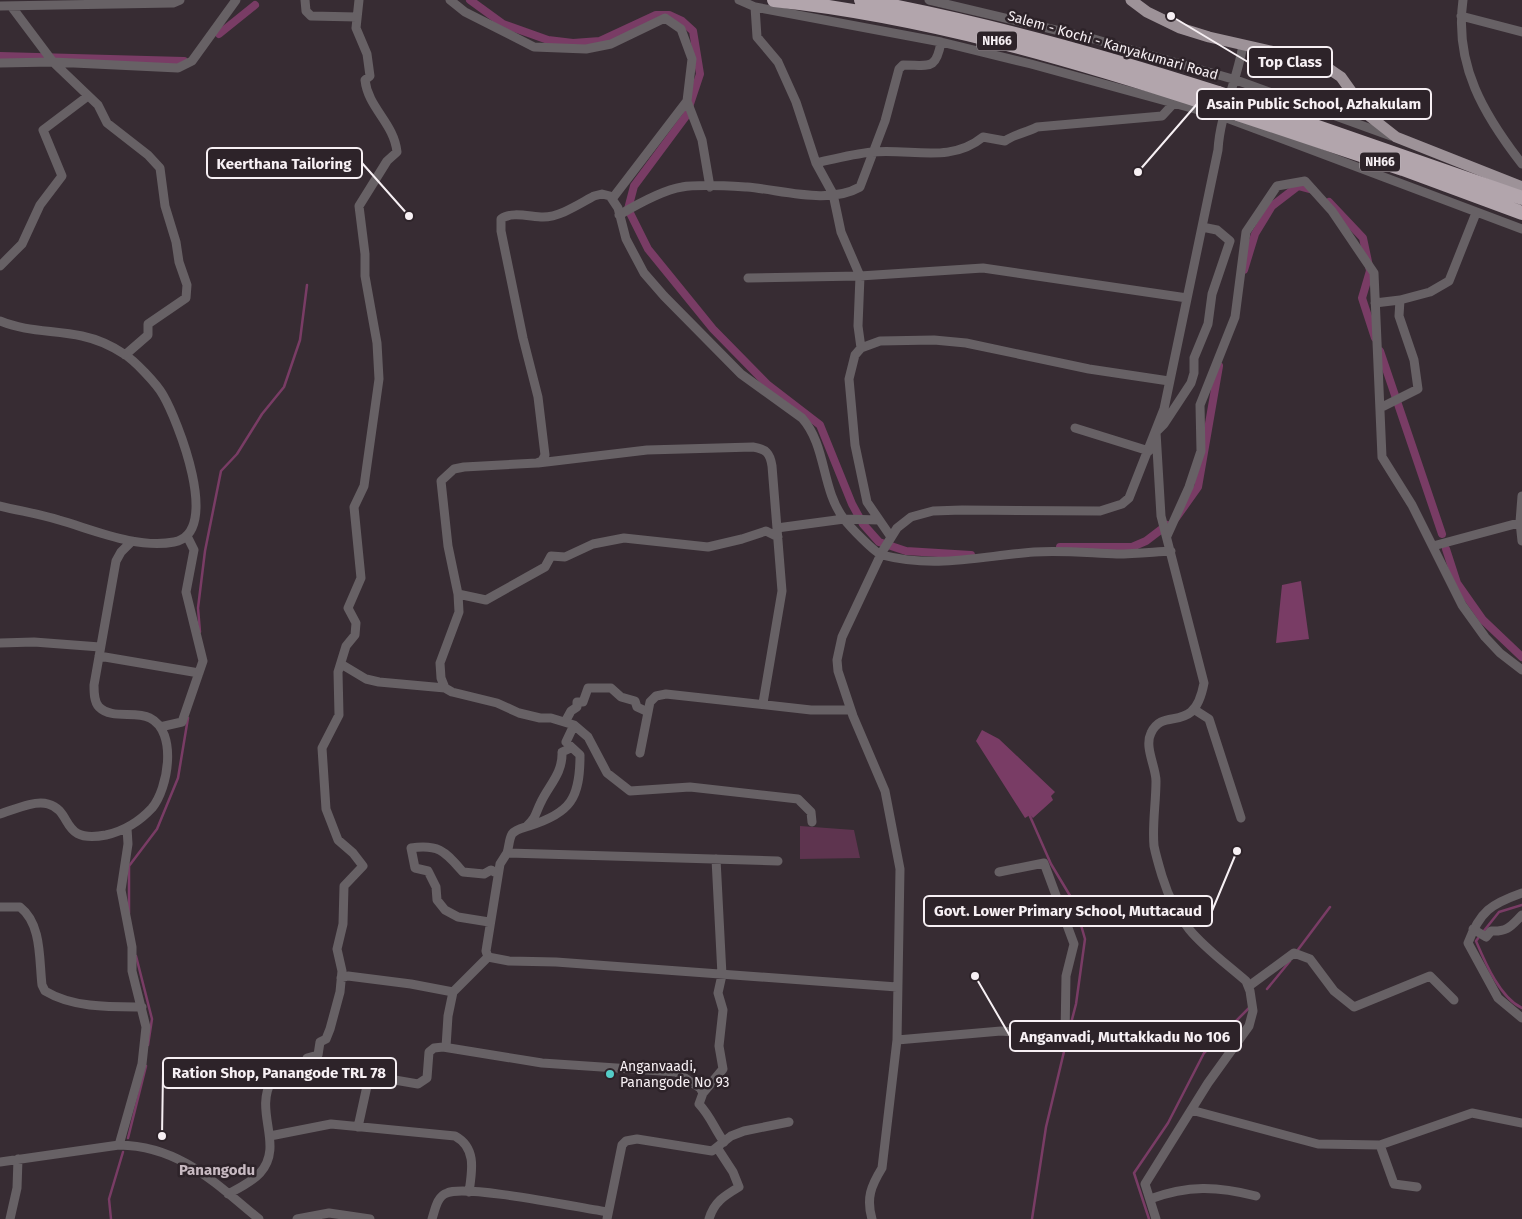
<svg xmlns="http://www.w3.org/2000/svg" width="1522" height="1219" font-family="'Fira Sans',sans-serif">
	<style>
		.green { fill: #5e344f }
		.water { fill: #793c65 }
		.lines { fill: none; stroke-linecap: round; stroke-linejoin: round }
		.stream { stroke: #793c65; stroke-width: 2.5 }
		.canal { stroke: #793c65; stroke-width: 8 }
		.minor { stroke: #676165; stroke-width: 9 }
		.major { stroke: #9d9298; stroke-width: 11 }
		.highway { stroke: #b2a5ac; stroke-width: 14 }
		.highway-bridge { stroke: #b2a5ac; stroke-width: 14 }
		.poi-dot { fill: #54cdc8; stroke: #2d2329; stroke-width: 2 }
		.labels { text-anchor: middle; stroke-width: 5; stroke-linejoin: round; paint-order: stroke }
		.shield { fill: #2d2329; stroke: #bab2b7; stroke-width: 1 }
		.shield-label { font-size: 12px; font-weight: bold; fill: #f7f0f4 }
		.street-label { font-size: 14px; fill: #f7f0f4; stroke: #2d2329 }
		.poi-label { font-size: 14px; fill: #f7f0f4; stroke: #2d2329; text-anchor: start }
		.neighbourhood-label { font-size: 15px; font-weight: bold; fill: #c8bac2; stroke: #2d2329 }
		.leader { fill: none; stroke: #f7f0f4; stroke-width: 2 }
		.callout-dot { fill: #f7f0f4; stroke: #2d2329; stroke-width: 2 }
		.callout { fill: #2d2329; stroke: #f7f0f4; stroke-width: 2 }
		.callout-label { font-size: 15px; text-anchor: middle; font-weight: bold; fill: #f7f0f4 }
	</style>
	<rect width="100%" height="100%" fill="#372c33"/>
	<path class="green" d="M800 826 854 830 860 858 800 859Z"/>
	<path class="water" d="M1301 581 1309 639 1276 643 1282 585Z
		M982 730 999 739 1055 792 1051 796 1053 800 1033 818 1030 815 1025 818 976 741Z"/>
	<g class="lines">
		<path class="stream" d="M200 632 198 608 205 551 221 471 237 454 262 414 284 387 300 340 307 285
			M1029 814 1051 864 1075 904 1085 939 1076 1004 1069 1031
			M129 913V866L157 829 178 778 188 718
			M1483 932 1499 912 1522 905
			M1479 937 1476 941C1485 962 1500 998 1522 1008
			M1297 951 1330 907
			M136 956 152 1019 148 1045
			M1267 989 1290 961
			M128 1138 146 1066
			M111 1219 109 1199 123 1152
			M1032 1219 1046 1127 1067 1039
			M1149 1219 1134 1173 1168 1123 1204 1053 1249 1008"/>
		<path class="canal" d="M470 0 503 24 548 40 573 43 600 41 656 15H669L682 21 693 31 700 74 686 116 634 186 628 209 648 249 713 329 768 385 820 425 852 504 863 524 879 542 906 551 971 555
			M219 34 255 5
			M0 56 184 61
			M1329 202 1363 238 1370 271 1362 298 1375 338
			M1244 270 1255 234 1272 206 1298 186 1313 190
			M1380 351 1442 534
			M1176 518 1198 487 1219 366
			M1060 547H1132L1146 541 1167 525
			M1446 549 1457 583 1483 620 1522 657"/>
		<path class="minor" d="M305 0 306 11 311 16 357 17
			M450 0 465 12 534 47 586 49 611 44 665 18 681 29 692 59 687 101 612 199
			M739 0 755 7 941 42 1031 64 1224 117 1522 229
			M929 0 1094 39 1236 80 1391 136
			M1463 0C1454 65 1484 115 1522 164
			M0 6 173 3 180 0
			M11 6 53 62 98 105 107 123 148 155 160 168 165 206 176 242 179 262 187 285 186 298 148 324V335L125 355
			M755 7 757 37 778 62 796 102 816 163 833 194 841 232 860 276 858 326 861 348
			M1461 16 1522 32
			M0 63 53 62 178 68 192 61 236 0
			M687 101 702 140 710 187
			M816 163C834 159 853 154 872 152 911 148 950 164 983 137L1005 141C1014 134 1026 133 1037 127L1162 116 1174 103
			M619 215C636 205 662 190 682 187 698 184 730 186 747 187 782 190 829 205 860 187L885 121 899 69 903 65C929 65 936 71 941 42
			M0 266 22 244 40 205 62 176 43 130 88 96
			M748 278 860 276 983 268 1187 298
			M1400 300 1430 292 1449 281 1476 213
			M1375 303 1400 300 1399 316 1414 360 1418 389 1380 408
			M0 321C26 332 55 330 82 336 96 339 112 346 124 354 134 360 157 384 163 395 177 419 223 533 174 542 137 549 94 530 59 520 40 514 20 511 0 506
			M1075 428 1149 451
			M538 463 647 450 753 447C766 449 770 453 772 466L782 591 763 703
			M1522 496 1520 522 1522 541
			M777 528 844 519 879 520
			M1167 536 1189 487 1201 451 1200 405 1235 317 1246 232 1277 186 1305 181 1332 211 1374 273 1382 457 1412 505 1462 605 1485 637 1500 653 1522 670
			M891 537 867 502 855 445 849 379 855 355 861 348 880 341 934 340 966 343 1089 369 1169 381
			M1433 546 1522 522
			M458 594 486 600 545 567 551 556 565 557 593 544 624 538 708 547 742 539 766 531 778 537
			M0 643 34 642 100 647
			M99 656 199 673
			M341 664 366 679 379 682 445 688
			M1195 710 1209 719 1241 818
			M565 722 571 711 577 707V702H583L588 688H611L621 697 635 701 637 707 648 712
			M160 727 182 722 203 661 186 592 194 550 187 536
			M640 753 650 702 656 696 666 694 811 710H851
			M0 814C13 810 34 800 48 804 74 811 59 844 106 835 124 831 140 821 152 808 168 789 178 732 150 718 135 710 112 720 99 707 94 702 94 692 94 685L116 561 121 552 132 541
			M812 822 811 812 798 799 690 787 630 791 607 773 588 737 574 725 551 718H540L519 713 497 703 452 692 445 688 441 678 440 663 459 612 458 594 448 546 441 481 454 469 464 467 537 463 542 461 545 455 538 397 523 338 501 231V219C511 211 531 217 543 217 560 217 579 204 594 196L602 194 610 196 618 208 626 239 644 273 664 296 741 374 802 418C827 446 821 489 844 519 849 526 875 553 882 555 936 569 981 556 1034 552 1062 550 1089 553 1117 554 1135 554 1153 552 1171 551
			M527 826C537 816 535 814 541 802 549 785 563 773 562 752L571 748
			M507 853C509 847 509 839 512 834 516 829 523 828 529 826 571 813 580 798 580 755L566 742 574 725
			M716 859 722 975 718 993 723 1010 719 1046 723 1069 703 1093 699 1104C711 1117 714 1128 724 1142
			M778 861 507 853 500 864 486 951 488 957 509 961 556 962 897 987
			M1522 893C1491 904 1480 911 1468 943L1498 998 1522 1018
			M0 907H20C42 924 39 960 42 985L45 991C73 1008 111 1007 142 1007
			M489 922 458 917 445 910 437 900 436 887 428 871 415 868 411 848C440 844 445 852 463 872L484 874 491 870 498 874
			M1473 929 1486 937 1491 931C1508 932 1511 926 1522 915
			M341 978 348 976 411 984 453 992
			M1249 986 1294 953 1310 959 1334 991 1354 1007 1430 976 1454 1000
			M897 1040 1001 1031 1065 1037 1066 976 1074 944 1044 863 999 872
			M446 1047 448 1016 453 992 488 957
			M306 1063 307 1058 318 1055 320 1042 326 1039 330 1029 340 992 342 971 337 949 343 924 344 886 363 866 353 853 338 840 326 809 322 748 339 715 338 672 346 646 355 635 356 623 348 608 361 578 354 507 364 486 379 379 377 343 365 276V254L359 206 387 161 397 152C394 123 368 108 365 80L370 76 367 54 356 28 359 0
			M1191 1110 1318 1144 1380 1145 1472 1113 1522 1123
			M358 1127 369 1077
			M270 1136 331 1124 455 1136C477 1148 472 1171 469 1192
			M119 1145 142 1064 146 1027 132 971V947L121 890 128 844 127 828
			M1380 1145 1394 1184 1417 1187
			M0 1162 119 1145C180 1146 215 1183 259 1219
			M228 1194C239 1188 252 1182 260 1173 285 1145 253 1112 272 1080 278 1071 281 1067 290 1062L418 1084 427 1078 429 1052 434 1048 443 1047 542 1063 676 1072 700 1088 703 1093
			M1150 1199C1188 1185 1217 1186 1256 1196
			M10 1219 17 1188 18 1159
			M297 1219 329 1213 370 1219
			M432 1219C435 1210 437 1196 447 1193 466 1184 580 1208 608 1212
			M607 1219 622 1145 626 1141 637 1139 712 1151 731 1136 744 1131 789 1122
			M709 1219C714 1202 724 1196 739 1187L733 1172 718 1149
			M872 1219C866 1198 871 1186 882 1168L897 1040 900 869 885 791 853 716 838 671 837 660 842 637 882 552 897 528 911 517 933 511 962 510 1100 511 1122 504 1129 498 1164 409 1218 150C1220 114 1237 81 1243 45
			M1156 1219 1145 1184 1208 1083 1249 1026 1253 1011 1250 991 1246 981C1204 945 1179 931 1162 876 1159 866 1156 856 1154 846 1152 825 1156 803 1156 781 1156 767 1144 747 1151 733 1164 705 1194 737 1204 683L1161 516 1156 432 1164 424 1191 383 1194 373V358L1208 324 1212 294 1230 241 1217 230 1202 227"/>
		<path class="major" d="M1131 0 1147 12 1180 28 1209 37 1319 62 1341 77 1368 115 1396 137 1522 187"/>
		<path class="highway" d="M774 0C925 16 1071 59 1215 106
			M861 0C983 22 1100 55 1218 93
			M1243 101 1522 198
			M1238 114 1403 169 1522 213"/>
		<path class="highway-bridge" d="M1218 93 1243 101
			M1215 106 1238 114"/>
	</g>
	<circle class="poi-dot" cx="610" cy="1074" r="5"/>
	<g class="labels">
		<g class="shield">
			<rect x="977" y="31.5" width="40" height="19" rx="4"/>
			<rect x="1360" y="152.5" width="40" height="19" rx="4"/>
		</g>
		<g class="shield-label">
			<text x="997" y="45">NH66</text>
			<text x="1380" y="166">NH66</text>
		</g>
		<g class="street-label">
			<text transform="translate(1113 45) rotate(16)" y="5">Salem - Kochi - Kanyakumari Road</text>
		</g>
		<g class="poi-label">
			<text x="620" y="1071">Anganvaadi,<tspan x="620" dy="16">Panangode No 93</tspan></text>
		</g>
		<g class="neighbourhood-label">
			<text x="217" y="1175">Panangodu</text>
		</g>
	</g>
	<path class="leader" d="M1171 16L1248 62M1138 172L1197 104M409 216L362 163M1237 851L1212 911M975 976L1010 1036M162 1136L163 1073"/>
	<g class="callout-dot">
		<circle cx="1171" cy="16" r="5"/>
		<circle cx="1138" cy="172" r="5"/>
		<circle cx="409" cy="216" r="5"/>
		<circle cx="1237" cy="851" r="5"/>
		<circle cx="975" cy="976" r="5"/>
		<circle cx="162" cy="1136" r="5"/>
	</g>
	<g class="callout">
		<rect x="1248" y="47" width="84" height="30" rx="5"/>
		<rect x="1197" y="89" width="234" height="30" rx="5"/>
		<rect x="207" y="148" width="155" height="30" rx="5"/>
		<rect x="924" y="896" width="288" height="30" rx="5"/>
		<rect x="1010" y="1021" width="231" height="30" rx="5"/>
		<rect x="163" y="1058" width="233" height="30" rx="5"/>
	</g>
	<g class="callout-label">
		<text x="1290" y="67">Top Class</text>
		<text x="1314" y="109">Asain Public School, Azhakulam</text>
		<text x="284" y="169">Keerthana Tailoring</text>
		<text x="1068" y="916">Govt. Lower Primary School, Muttacaud</text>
		<text x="1125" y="1042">Anganvadi, Muttakkadu No 106</text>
		<text x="279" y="1078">Ration Shop, Panangode TRL 78</text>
	</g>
</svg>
